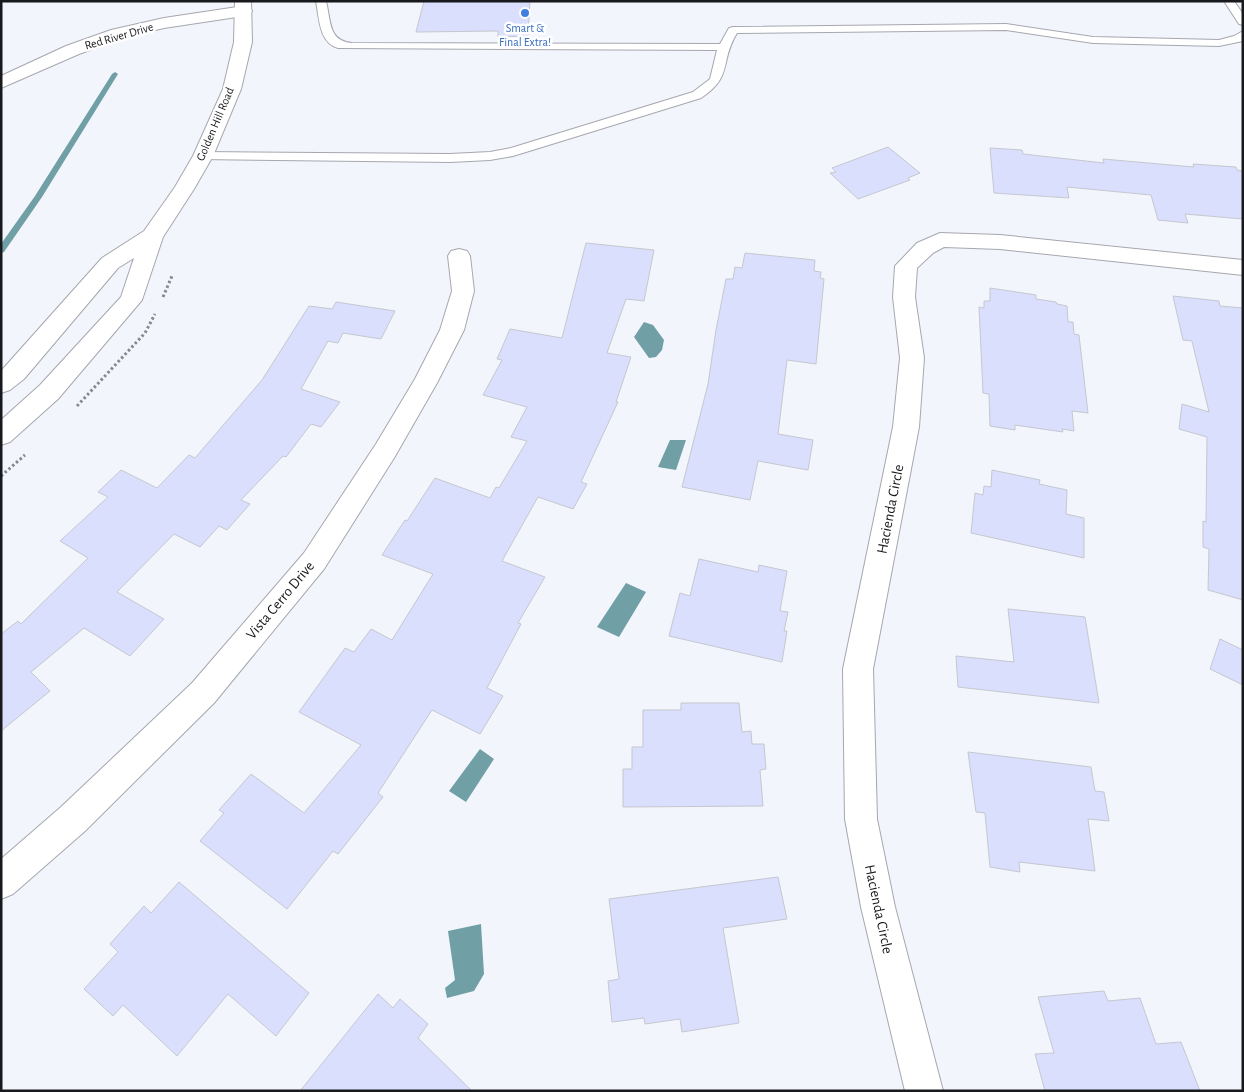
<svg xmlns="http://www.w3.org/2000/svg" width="1244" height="1092" font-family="'Alegreya Sans',sans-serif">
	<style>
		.water { fill: #709fa6 }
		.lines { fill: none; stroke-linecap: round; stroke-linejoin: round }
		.stream { fill: #709fa6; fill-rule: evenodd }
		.building { fill: #d9dffd; stroke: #c6c7cf }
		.service-casing { stroke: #a6a7af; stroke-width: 2 }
		.minor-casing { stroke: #a6a7af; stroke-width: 2 }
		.secondary-casing { stroke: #a6a7af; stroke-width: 2 }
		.path { stroke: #87888d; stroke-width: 3; stroke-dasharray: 2.5 2.5; stroke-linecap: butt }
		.service { fill: #fff; fill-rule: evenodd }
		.minor { fill: #fff; fill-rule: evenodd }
		.secondary { fill: #fff; fill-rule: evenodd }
		.shop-dot { fill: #3f7fe0; stroke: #fff; stroke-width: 2 }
		.labels { text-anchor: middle; stroke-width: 5; stroke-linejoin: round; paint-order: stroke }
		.far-shop-label { font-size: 12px; fill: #366cbe; stroke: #fff }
		.far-street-label { font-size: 12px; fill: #18191c; stroke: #fff }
		.street-label { font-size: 15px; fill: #18191c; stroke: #fff }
	</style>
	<rect width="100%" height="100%" fill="#f3f5fc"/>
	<path class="water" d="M644 322 653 325 664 340 662 350 656 357 649 358 634 337Z
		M670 440H686L676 470 658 467Z
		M626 583 646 592 619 637 597 627Z
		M480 749 494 759 466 802 449 791Z
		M481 924 484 974 474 991 447 998 445 988 455 980 448 931Z"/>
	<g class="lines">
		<path class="stream" d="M115 72 118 74 42 197 4 252 1 253V244L35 196 112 74Z"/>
	</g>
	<path class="building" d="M424 1H530L528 36 498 37V31L416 32Z
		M888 147 920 173 908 178 910 180 858 199 830 173 836 172 832 168Z
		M990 148 1022 150 1023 154 1104 163 1103 159 1194 167 1193 164 1236 167 1237 170 1243 171V219L1185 214 1188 223 1158 220 1151 195 1067 187 1069 198 994 193Z
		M586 243 654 250 644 301 626 299 607 353 631 357 616 402H618L581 482 587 484 573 509 538 497 502 561 545 577 518 623 521 624 487 688 503 696 480 734 432 710 378 793 383 797 338 854 333 851 287 909 200 841 224 813 219 810 251 774 304 813 361 745 299 712 345 648 354 652 371 629 392 640 433 574 382 555 405 520 407 521 435 478 490 498 496 487 499 488 527 441 511 437 527 407 483 395 502 360 497 359 510 329 562 338Z
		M745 253 815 260 814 271 821 272 820 278 824 279 816 364 787 360 778 434 813 440 808 470 758 461 750 500 682 487 708 384 716 330 726 279H733L735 267 742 268Z
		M990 288 1036 295V299L1056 302 1057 304 1067 306 1068 322H1073L1074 334 1079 335 1088 413 1072 411 1074 431 1062 429 1063 432 1015 425V430L990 426 989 394 983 393 979 307 984 308V301H990Z
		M1173 296 1219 301 1220 306 1243 308V600L1208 590 1209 549 1203 547V521L1206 522 1207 437 1179 429 1182 404 1209 412 1192 341 1183 340Z
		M336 302 395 311 381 339 343 333 338 343 328 341 301 389 340 402 321 427 311 424 286 457 283 456 241 500 250 504 227 530 219 526 200 547 174 534 117 592 164 619 130 656 84 628 31 672 50 691 1 731V634L18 621 21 624 88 558 60 541 108 497 98 492 121 470 157 488 189 455 195 458 262 380 309 306 332 309Z
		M992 470 1040 480 1039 484 1067 490 1066 514 1084 518V558L971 533 975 493 983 495 984 486 991 487Z
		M699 559 758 572 759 565 787 571 780 611 788 612 784 631H787L782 662 669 636 680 593 690 596Z
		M1008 609 1085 617 1099 703 958 687 956 656 1014 662Z
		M1220 639 1243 650V685L1210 669Z
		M681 703H739L742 732 751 731 752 744H764L766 769 760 770 763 806 623 807V769H632V747H643V710H681Z
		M968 752 1091 767 1095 791 1104 792 1109 821 1088 819 1095 871 1019 862 1020 872 990 867 985 813 976 812Z
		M778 877 787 919 723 928 739 1023 682 1032 680 1019 645 1024 644 1018 612 1022 608 981 619 979 609 899Z
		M179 882 309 993 276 1036 228 994 177 1056 123 1005 113 1016 84 989 118 952 110 944 144 906 151 913Z
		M1104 991 1108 1001 1140 998 1156 1044 1181 1042 1200 1091H1045L1035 1054 1054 1053 1038 997Z
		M378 994 393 1008 400 999 428 1024 418 1038 472 1091H300Z"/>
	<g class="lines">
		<g class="service-casing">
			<path id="service" d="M316 1H326C331 21 328 41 352 43L720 44 729 28 733 27 1006 24 1093 37 1219 40 1234 36 1243 31V41L1219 46 1093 43 1006 30 737 33C719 62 734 76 701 98L513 156 490 160 450 162 199 159 197 156 203 152 450 154 490 152 511 148 693 92 710 79 717 50 338 48C319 43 319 17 316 1Z
				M1224 1H1234L1243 14V25L1239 24Z"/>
		</g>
		<g class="minor-casing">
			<path id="minor" d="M244 6 250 7 252 11 250 15 164 28 123 38 79 54 1 88V76L66 46 111 30 164 18Z
				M940 233 1000 235 1243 260V275L1000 249 944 247 933 253 917 268 915 297 924 358 919 427 873 669 877 819 895 907 943 1091H905L861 907 845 819 843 669 893 427 900 358 893 297 895 266 917 243Z
				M459 249 467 251 470 256 474 291 464 330 437 383 394 458 324 569 214 703 85 831 13 894 1 899V859L61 807 192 683 304 553 376 444 415 379 440 330 452 291 448 256 451 251Z"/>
		</g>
		<g class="secondary-casing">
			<path id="secondary" d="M235 1H251L252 42 241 89 213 156 194 189 163 237 142 300 58 399 10 442 1 445V420L40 385 121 297 134 258 118 268 24 379 10 390 1 393V371L102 258 144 231 175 187 193 156 223 89 234 42Z"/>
		</g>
		<path class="path" d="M163 297 172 276
			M77 406 145 333 155 314
			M1 476 25 455"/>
		<use href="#service" class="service"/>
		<use href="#minor" class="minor"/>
		<use href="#secondary" class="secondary"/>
	</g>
	<circle class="shop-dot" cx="525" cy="13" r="5"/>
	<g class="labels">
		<g class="far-shop-label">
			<text x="525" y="32">Smart &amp;<tspan x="525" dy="14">Final Extra!</tspan></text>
		</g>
		<g class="far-street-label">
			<text transform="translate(119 36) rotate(-16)" y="4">Red River Drive</text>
			<text transform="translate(215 124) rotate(-67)" y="4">Golden Hill Road</text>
		</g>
		<g class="street-label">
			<text transform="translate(890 509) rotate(-79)" y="5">Hacienda Circle</text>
			<text transform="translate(280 600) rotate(-50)" y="5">Vista Cerro Drive</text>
			<text transform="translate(879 909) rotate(78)" y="5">Hacienda Circle</text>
		</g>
	</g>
	<rect width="1244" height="1092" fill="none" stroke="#18191c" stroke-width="5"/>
</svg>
